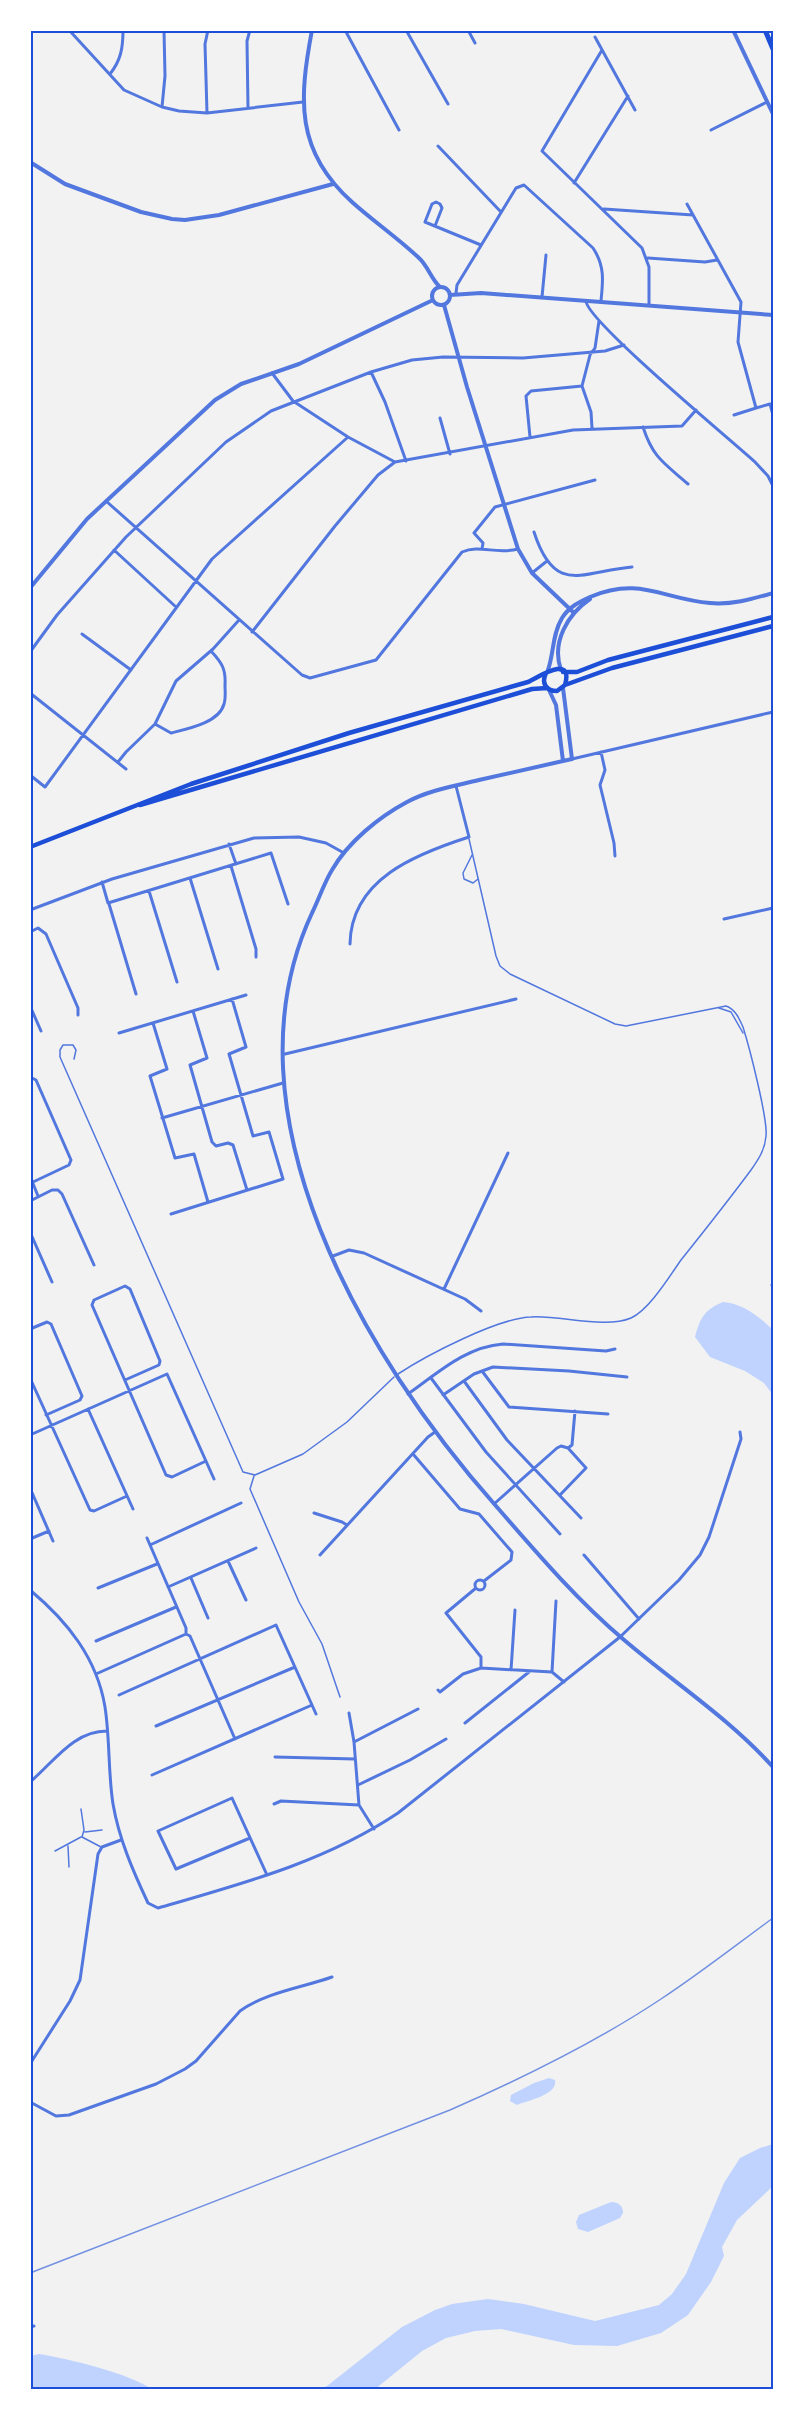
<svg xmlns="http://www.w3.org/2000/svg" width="803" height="2420" font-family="Mulish,sans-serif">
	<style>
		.water { fill: #bfd3fe }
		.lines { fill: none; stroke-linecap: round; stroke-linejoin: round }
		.service { stroke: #5277de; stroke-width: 1.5 }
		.minor { stroke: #5277de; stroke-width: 3 }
		.tertiary { stroke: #5277de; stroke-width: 4 }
		.trunk { stroke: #1d4ed8; stroke-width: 4.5 }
		.motorway { stroke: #1d4ed8; stroke-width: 5 }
		.rail { stroke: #7290e2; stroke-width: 1.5 }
		.neatline { fill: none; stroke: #1d4ed8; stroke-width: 2 }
	</style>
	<rect width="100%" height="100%" fill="#f2f2f2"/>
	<path class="water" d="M723 1302C742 1303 760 1317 773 1330V1395L764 1383 745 1371 710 1357 695 1337C700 1318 704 1310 723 1302Z
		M549 2078 555 2080C558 2095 529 2100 517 2105L510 2101 511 2095 534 2083Z
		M773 2144V2186L737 2220 722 2247 724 2256 711 2282 688 2315 661 2333 617 2346 574 2345 501 2329 475 2331 446 2338 422 2351 374 2390H317L327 2386 402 2327 435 2310 452 2304 488 2299 524 2304 595 2321 659 2305 672 2294 686 2274 724 2183 740 2158 760 2148Z
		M611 2202C619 2202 623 2206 623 2213L620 2218 588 2232 578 2229 576 2222 579 2215Z
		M39 2354C69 2359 129 2373 153 2390H30V2356Z"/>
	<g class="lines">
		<path class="service" d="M472 855 463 873 464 879 473 883 478 879
			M719 1008 731 1012 743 1033
			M74 1059 76 1050 73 1045H63L60 1050V1057L243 1472 255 1475 303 1454 347 1422 394 1377
			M398 1374C427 1355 498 1318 531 1317 560 1315 605 1329 631 1318 649 1310 669 1277 681 1260 705 1230 728 1201 751 1170 758 1160 765 1150 766 1136 768 1119 749 1046 743 1027 739 1018 735 1009 726 1006L626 1026 615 1024 510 974 500 966 496 956 469 839
			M254 1476 250 1489 299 1602 322 1644 340 1697
			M81 1809 84 1830 82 1837 101 1847
			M85 1832 102 1830
			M68 1846 69 1867
			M55 1851 81 1837"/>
		<path class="minor" d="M69 30 124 90 162 107 179 111 207 113 303 102
			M345 30 399 130
			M406 30 448 104
			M468 30 475 43
			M595 37 635 110
			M602 50 542 151 642 248 649 267V305
			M110 74C121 60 123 48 123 30
			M162 107 165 76 164 30
			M248 108 247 41 250 30
			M207 113 205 44 208 30
			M711 130 767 102
			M438 146 501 212
			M574 183 628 96
			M687 204 741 302 738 342 756 408 734 415
			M604 209 693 215
			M435 226 442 208 440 204 436 202 432 204 425 222 481 245
			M648 258 705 262 717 260
			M456 293 457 285 516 188 524 185 593 248C605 266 603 281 601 301
			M542 297 546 255
			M586 301C587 321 731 440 755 462L768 476 773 486
			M371 372 385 402 406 461
			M272 373 293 401 348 437 395 462
			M756 408 770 404 773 415
			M440 418 450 454
			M643 427C653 458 664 463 688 484
			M592 428 591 412 582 386 590 355 595 348 599 321
			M530 437 526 396 531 391 582 386
			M106 501 302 675 310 678 376 660 462 552C480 544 496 555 518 549
			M534 532C555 597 583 571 632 567
			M482 549 483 543 474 533 495 507 595 480
			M114 550 176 607
			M532 573 547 561
			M252 632 335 526 378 475 395 462 573 430 682 426 696 410
			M82 634 131 670
			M30 652 57 615 126 537 226 442 271 411 371 372 412 360 443 357 523 358 605 351 624 345
			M30 693 126 769
			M155 724 171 733C187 729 219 723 224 704 226 698 225 691 225 685 226 669 222 663 211 651
			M601 752 605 770 600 785 614 843 615 856
			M572 759 773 712
			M118 762 126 752 155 724 176 681 213 649 239 620
			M30 775 45 787 212 559 348 437
			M229 844 236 864
			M231 866 256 949V957
			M190 878 218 969
			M102 882 108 903 271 853 288 904
			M149 891 177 982
			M109 904 136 994
			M30 910 112 879 254 838 299 837 326 843 344 853
			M724 919 773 908
			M30 932 38 928 46 934 78 1008V1015
			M350 944C351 879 416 854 469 837L456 786
			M30 1006 41 1031
			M193 1011 207 1058 190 1065 212 1142 216 1146 228 1143 233 1145 247 1190
			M153 1023 167 1069 150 1076 175 1158 194 1154 208 1202
			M119 1033 246 995
			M285 1054 516 999
			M30 1077 36 1080 71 1160 69 1165 33 1182
			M162 1118 283 1083
			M30 1176 38 1196
			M30 1201 52 1190H58L62 1194 94 1265
			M171 1214 283 1179 269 1132 253 1136 229 1054 246 1047 232 999
			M30 1232 52 1282
			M333 1256 349 1250 364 1253 465 1299 481 1311
			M772 1285 773 1288
			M444 1289 508 1153
			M30 1329 47 1322 51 1324 82 1396 80 1400 46 1415
			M482 1371 509 1407 608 1414
			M30 1378 90 1510 94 1511 127 1496
			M431 1378 486 1452 560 1534
			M125 1380 159 1365 160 1361 130 1289 125 1286 94 1300 92 1305 166 1475 172 1477 206 1461
			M464 1381 507 1440 581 1518
			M408 1394C438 1373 465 1347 503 1344L606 1351 615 1349
			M443 1395 474 1374 493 1367 569 1371 627 1377
			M88 1409 133 1509
			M30 1435 167 1374 214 1479
			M413 1454 460 1509 479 1514 512 1552 511 1560 484 1581
			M30 1488 53 1541
			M560 1495 586 1468 568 1448
			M494 1504 557 1448 561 1446 568 1448 572 1445 575 1411
			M314 1513 342 1522 347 1525
			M147 1538 186 1628V1634L190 1636 235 1739
			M30 1539 49 1531
			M150 1545 241 1503
			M320 1555 428 1437 435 1432
			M584 1555 639 1619
			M228 1561 246 1600
			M191 1578 208 1618
			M475 1585a5 5 0 1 1 10 0a5 5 0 1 1-10 0Z
			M168 1587 256 1548
			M98 1588 157 1564
			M476 1588 446 1613 481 1657V1668
			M30 1590C67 1621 97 1658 105 1707 110 1739 108 1772 113 1804 119 1839 133 1871 148 1903L158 1908C241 1884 325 1862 398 1813L620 1637 679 1580 700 1555 709 1537 741 1439 740 1432
			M96 1641 176 1607
			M511 1670 515 1610
			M552 1672 556 1601
			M96 1674 186 1634
			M438 1690 440 1692 463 1674 481 1668 552 1672 564 1682
			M119 1695 276 1625 312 1705
			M349 1713 354 1742 359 1805 374 1829
			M465 1723 529 1672
			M156 1726 295 1667
			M354 1742 418 1709
			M275 1757 355 1759
			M152 1775 312 1705 316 1714
			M30 1782C54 1762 73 1731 107 1731
			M358 1785 410 1760 446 1739
			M274 1804 281 1801 359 1805
			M250 1838 176 1869 158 1831 232 1798 267 1875
			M30 2064 70 2001 80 1980 98 1854 102 1847 121 1840
			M30 2102 56 2116 69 2115 156 2084 185 2069 196 2061 240 2011C267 1992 301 1988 332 1977
			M30 2327 34 2326"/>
		<path class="tertiary" d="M312 30C299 99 295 151 352 202 373 221 398 238 419 258 428 266 431 279 440 287
			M733 30 773 114
			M30 162 65 184 141 212 172 219 185 220 219 215 333 184
			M432 296a9 9 0 1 1 18 0a9 9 0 1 1-18 0Z
			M450 295 481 293 773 315
			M444 305 467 387 518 549 532 573 574 613
			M30 588 87 519 215 400 241 384 299 364 433 300
			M548 670C554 653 552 635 562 618 569 607 579 602 590 597 639 576 663 599 710 603 732 605 752 599 773 593
			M561 670C551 642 568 614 590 599
			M563 688 572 759C541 766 510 773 479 780 455 786 429 790 407 802 379 817 348 842 332 870 324 883 319 899 312 913 219 1113 365 1358 496 1506 536 1552 577 1600 623 1639 673 1682 729 1718 773 1767
			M549 690 556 705 563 761"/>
		<path class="trunk" d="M563 672H577L608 660 773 617
			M546 673C541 683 546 691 557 691L565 685 612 668 773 626
			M140 805 532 689 547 688
			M30 847 191 784 349 733 528 682C537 678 574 653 565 685"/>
		<path class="motorway" d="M765 30 773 49"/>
		<path class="rail" d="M30 2273 450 2110C523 2078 595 2043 661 1999 699 1974 736 1945 773 1918"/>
	</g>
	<rect width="803" height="2420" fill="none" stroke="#ffffff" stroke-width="63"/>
	<rect x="32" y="32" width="740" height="2356" class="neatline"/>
</svg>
